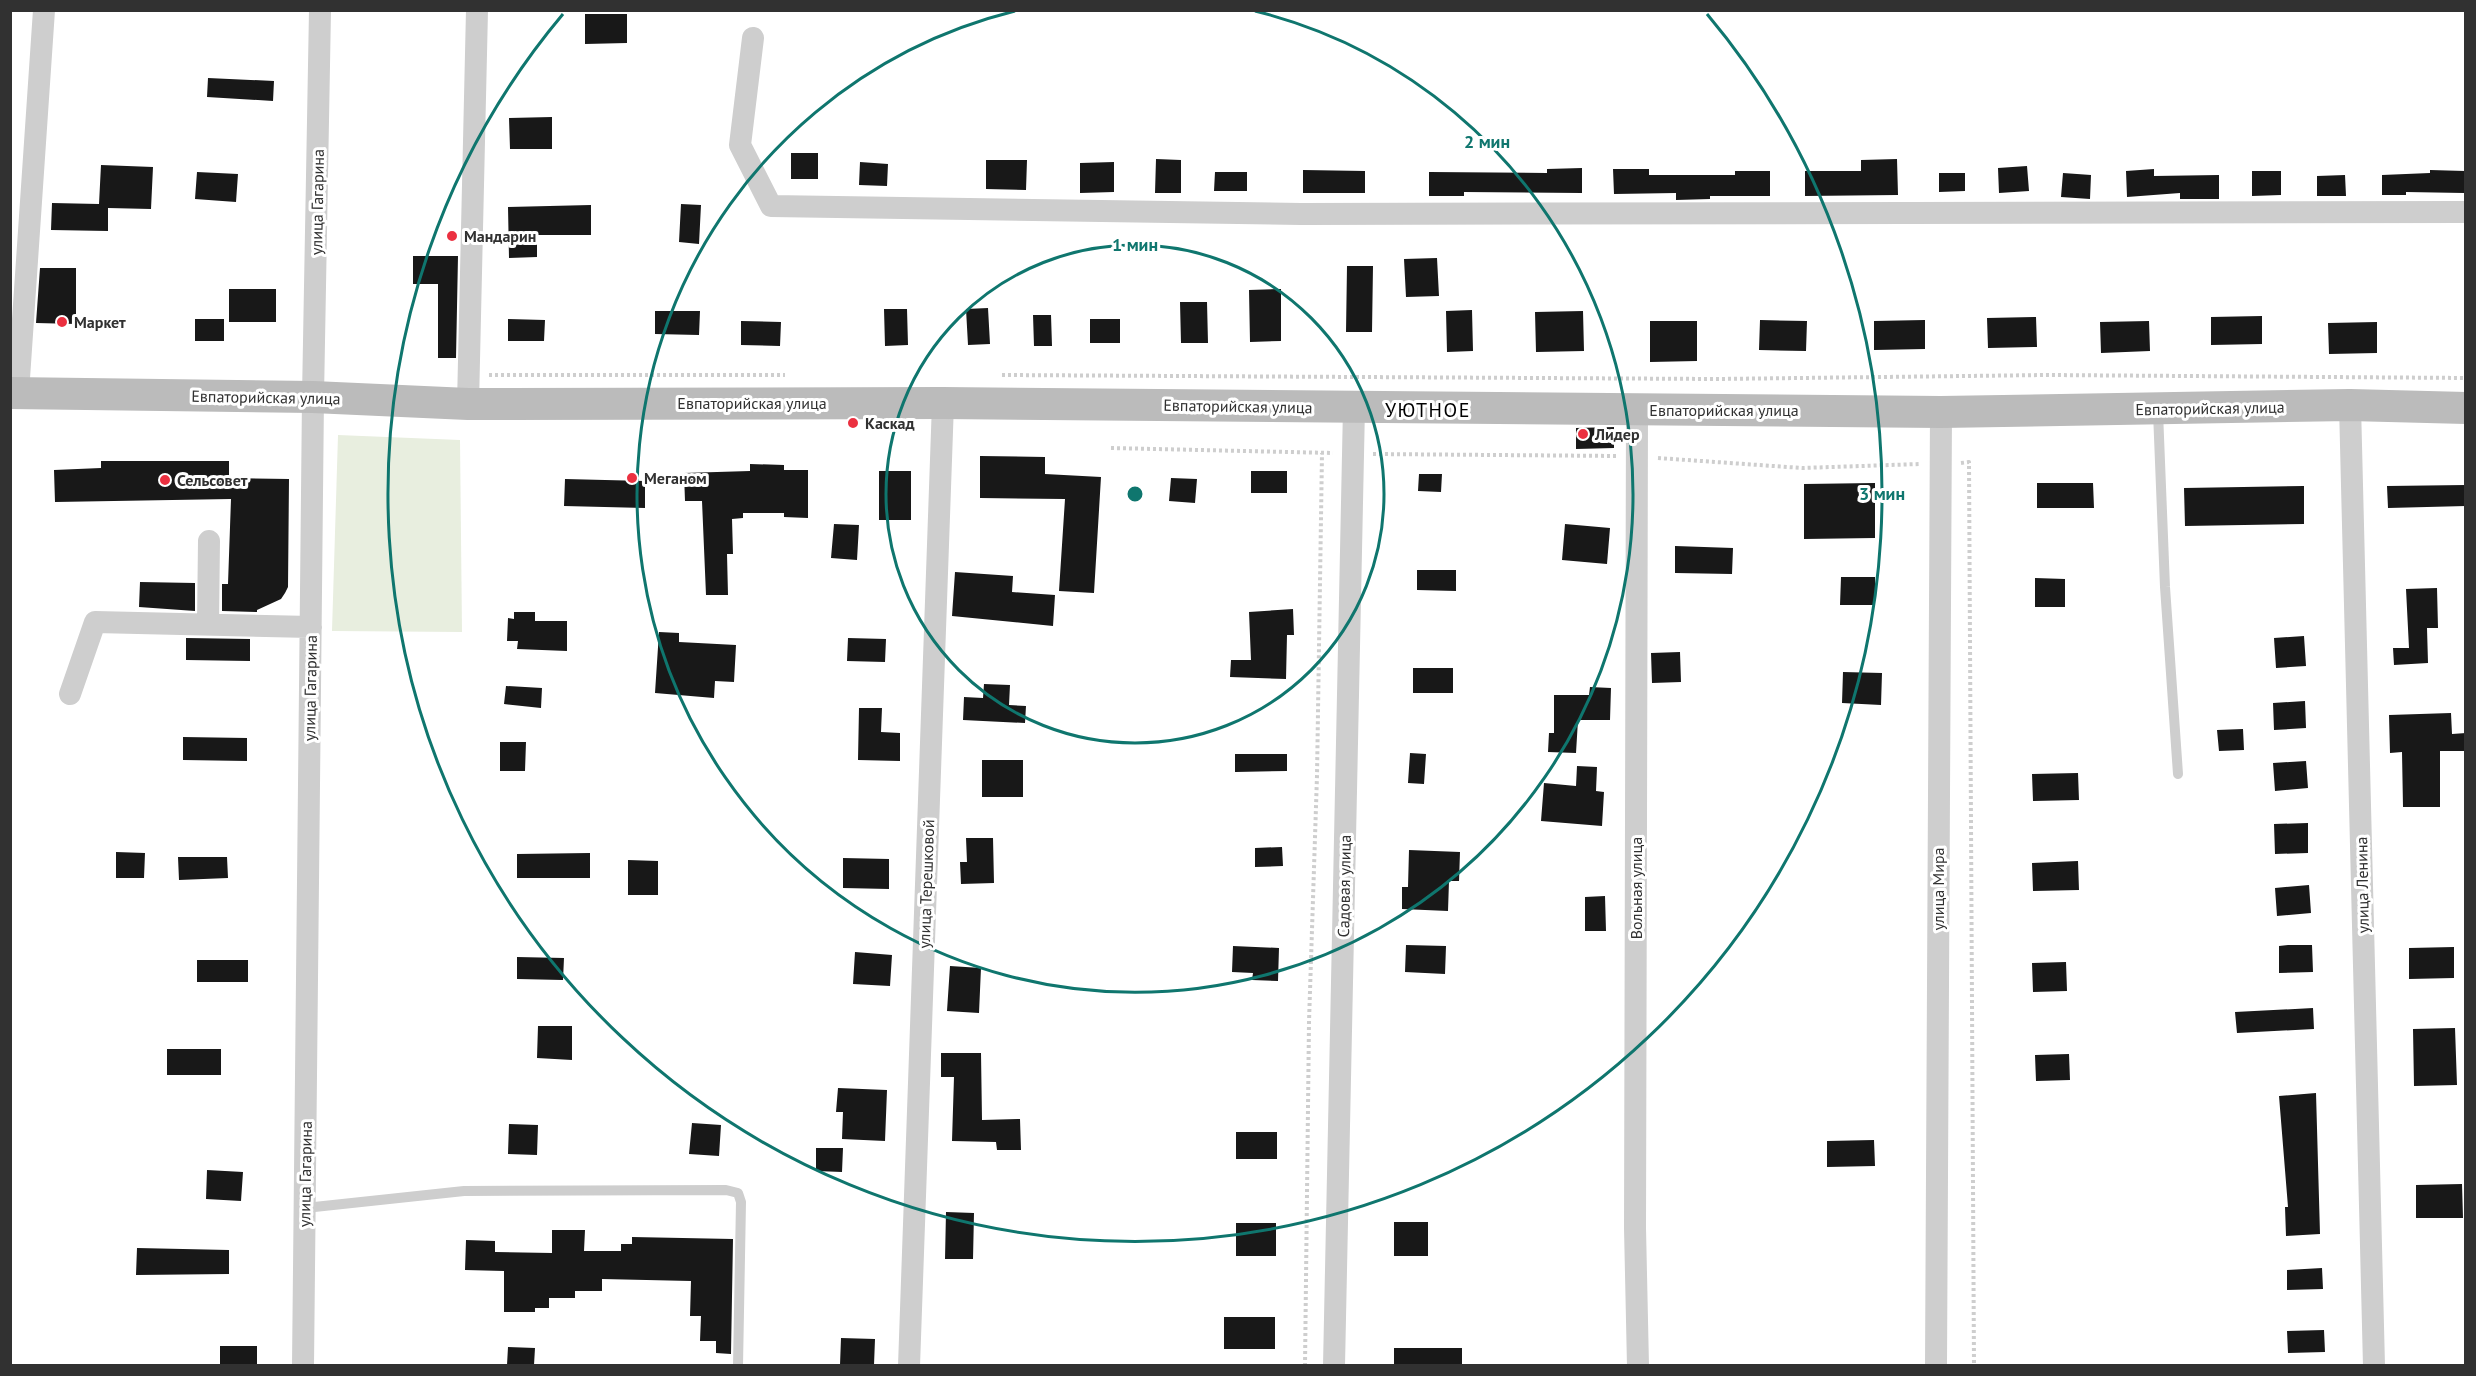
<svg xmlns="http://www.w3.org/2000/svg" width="2476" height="1376" font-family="'PT Sans',sans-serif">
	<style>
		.green { fill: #e8eedf }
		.building { fill: #181818 }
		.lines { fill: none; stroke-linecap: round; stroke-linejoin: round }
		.path { stroke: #cecece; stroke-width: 4; stroke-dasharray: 3 3; stroke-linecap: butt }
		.lane { stroke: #cecece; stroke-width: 10 }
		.street { stroke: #cecece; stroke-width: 22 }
		.secondary { stroke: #bbb; stroke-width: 32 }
		.ring { fill: none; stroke: #0f766e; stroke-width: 3 }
		.poi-dot { fill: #eb3040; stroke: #fff; stroke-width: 2 }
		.labels { text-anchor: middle; stroke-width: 6; stroke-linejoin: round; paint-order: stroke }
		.street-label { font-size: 16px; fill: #313131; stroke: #fff }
		.poi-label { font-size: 16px; font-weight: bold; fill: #313131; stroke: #fff; text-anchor: start }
		.quarter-label { font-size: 20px; letter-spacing: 1.5px; fill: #000; stroke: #fff }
		.centre { fill: #0f766e; stroke: #fff; stroke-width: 3 }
		.ring-label { font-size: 18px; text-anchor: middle; font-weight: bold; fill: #0f766e; stroke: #fff; stroke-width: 6; stroke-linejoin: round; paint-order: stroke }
	</style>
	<rect width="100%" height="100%" fill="#fff"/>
	<path class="green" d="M338 435 460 440 462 632 332 631Z"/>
	<path class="building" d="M585 14H627V43L585 44Z
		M208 78 274 81 273 101 207 97Z
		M552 117V149H510L509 118Z
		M791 153H818V179H791Z
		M1156 159 1181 160V193H1155Z
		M1897 159 1898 195 1805 196V171H1861V160Z
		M986 160H1027L1026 190 986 189Z
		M860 162 888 164 887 186 859 185Z
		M1114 162V192L1080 193V163Z
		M101 165 153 167 151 209 108 208V231L51 230 52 203 99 204Z
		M2027 166 2029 191 1999 193 1998 168Z
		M1582 168V193L1464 192V196H1429V172L1547 173V169Z
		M1613 169H1649V175H1735V171H1770V196H1710V199L1676 200V193L1614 194Z
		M2154 169V176L2219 175V199H2180V193L2127 197 2126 171Z
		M1303 170 1365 171V193H1303Z
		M2430 170 2465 171 2464 193 2406 192V195H2382V175L2430 173Z
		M2252 171H2281V195L2252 196Z
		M197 172 238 174 236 202 195 199Z
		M1215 172H1247V191H1214Z
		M1939 173H1965V191L1939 192Z
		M2063 173 2091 175 2090 199 2061 197Z
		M2345 175 2346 196H2317V176Z
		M681 204 701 205 699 244 679 242Z
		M591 205V235H537V257L509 258 508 207Z
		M413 256H458L456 358H438V284H413Z
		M1437 258 1439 296 1406 297 1404 259Z
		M1347 266H1373L1372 332H1346Z
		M40 268H76V324L36 323Z
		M229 289H276V322H229Z
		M1281 289V341L1250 342 1249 290Z
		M1180 302H1207L1208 343H1181Z
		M988 308 990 344 968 345 966 309Z
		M884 309H907L908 345 885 346Z
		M1472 310 1473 351 1447 352 1446 311Z
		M655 311H700L699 335 655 334Z
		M1583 311 1584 351 1536 352 1535 312Z
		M1033 315H1051L1052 346H1034Z
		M2262 316V344L2211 345V317Z
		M2036 317 2037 347 1988 348 1987 318Z
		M195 319H224V341H195Z
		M508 319 545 320 544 341H508Z
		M1090 319H1120V343H1090Z
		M1760 320 1807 321 1806 351 1759 350Z
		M1925 320V349L1874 350V321Z
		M741 321 781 322 780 346 741 345Z
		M1650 321H1697V361L1650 362Z
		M2149 321 2150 351 2101 353 2100 322Z
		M2377 322V353L2329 354 2328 323Z
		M1614 427V448L1576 449V428Z
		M980 456 1045 457V474L1101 477 1094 593 1059 591 1065 499 980 498Z
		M101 461H229V478L289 479 288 587 285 593 281 599 257 610V612L222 611V584H228L231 499 55 502 54 470 101 468Z
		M750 464 784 465V470H808V518L784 517V513H743V518L732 519 733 554H727L728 595H706L702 501H685L684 473 750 471Z
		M879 471H911V520H879Z
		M1251 471H1287V493H1251Z
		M1419 474H1442L1441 492 1418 491Z
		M1171 478 1197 479 1195 503 1169 501Z
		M565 479 645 481V508L564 506Z
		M1875 483V538L1804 539V484Z
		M2037 483H2093L2094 508H2037Z
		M2466 485V506L2388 508 2387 486Z
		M2304 486V524L2185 526 2184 488Z
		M834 524 859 525 857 560 831 558Z
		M1565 524 1610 528 1607 564 1562 560Z
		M1675 546 1733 548 1732 574 1675 573Z
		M1417 570H1456V591L1417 590Z
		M955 572 1013 576 1012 592 1055 595 1053 626 952 616Z
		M1841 577H1875V605H1840Z
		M2035 578 2065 579V607H2035Z
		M140 582 195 583V611L139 607Z
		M2437 588 2438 628H2427L2428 663 2394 665 2393 648H2409L2406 589Z
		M1293 609 1294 635H1287L1286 679 1230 677 1231 660H1251L1249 612Z
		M514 612H535V621H567V651L517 649 518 641H507L508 618 514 619Z
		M659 632 679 633V642L736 645 734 682 715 681 714 698 655 693Z
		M2304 636 2306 666 2276 668 2274 638Z
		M186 638 250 639V661L186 660Z
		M848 638 886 639 885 662 847 661Z
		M1680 652 1681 682 1652 683 1651 653Z
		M1413 668H1453V693H1413Z
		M1843 672 1882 673 1881 705 1842 703Z
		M984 684 1010 685 1009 705 1026 706 1025 723 963 720 964 697 983 698Z
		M506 686 542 688 541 708 504 704Z
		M1590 687 1611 688 1610 720H1578L1576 753 1548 752 1549 733H1554V695H1589Z
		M2305 701 2306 728 2274 730 2273 703Z
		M859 708H882L881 732 900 733V761L858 760Z
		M2451 713 2452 734 2466 733V751H2440V807H2403L2402 752 2390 753 2389 715Z
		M2243 729 2244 750 2219 751 2217 730Z
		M183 737 247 738V761L183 760Z
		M500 742H526L525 771H500Z
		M1410 753 1426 754 1424 784 1408 783Z
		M1235 754H1287V771L1235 772Z
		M982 760H1023V797H982Z
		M2306 761 2308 788 2275 791 2273 763Z
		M1577 766 1597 767 1596 791 1604 792 1602 826 1541 821 1544 783 1576 786Z
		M2078 773 2079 800 2033 801 2032 774Z
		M2308 823V853L2275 854 2274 824Z
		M966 838H993L994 883 961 884 960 862H967Z
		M1282 847 1283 866 1255 867V848Z
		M1409 850 1460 852 1459 881H1449L1448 911 1402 909V887H1408Z
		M116 852 145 853 144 878H116Z
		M590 853V878H517V854Z
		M178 857H227L228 878 179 880Z
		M843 858 889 859V889L843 888Z
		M628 860 658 861V895H628Z
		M2078 861 2079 890 2033 891 2032 863Z
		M2309 885 2311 913 2277 916 2275 888Z
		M1605 896 1606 931H1585V897Z
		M1406 945 1446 946 1445 974 1405 972Z
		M2288 945H2312L2313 972 2279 973V946Z
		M1233 946 1279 948 1278 981 1252 980 1253 973 1232 972Z
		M2454 947V978L2409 979V948Z
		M855 952 892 955 890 986 853 984Z
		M517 957 564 958 563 980 517 979Z
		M197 960H248V982H197Z
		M2066 962 2067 991 2033 992 2032 963Z
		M950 966 981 968 979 1013 947 1011Z
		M2313 1008 2314 1029 2237 1033 2235 1012Z
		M538 1026H572V1060L537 1058Z
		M2455 1028 2457 1085 2414 1086 2413 1029Z
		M167 1049H221V1075H167Z
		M941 1053H981L982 1120 1020 1119 1021 1150H997L996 1142 952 1141 954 1077H941Z
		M2069 1054 2070 1080 2036 1081 2035 1055Z
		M838 1088 887 1090 885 1141 842 1139 843 1112H836Z
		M2316 1093 2320 1234 2286 1236 2285 1207H2288L2279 1096Z
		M692 1123 721 1125 719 1156 689 1154Z
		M509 1124 538 1125 537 1155 508 1154Z
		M1236 1132H1277V1159H1236Z
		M1874 1140 1875 1166 1827 1167V1141Z
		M816 1148H843L842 1172 816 1171Z
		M207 1170 243 1172 241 1201 206 1199Z
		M2462 1184 2463 1218H2416V1185Z
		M946 1212 974 1213 973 1259H945Z
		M1394 1222H1428V1256H1394Z
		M1236 1223H1276V1256H1236Z
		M552 1230H585L584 1251H621V1244H632V1237L733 1239 731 1354 716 1353V1341H700L701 1316H690L691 1281 602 1279V1291H575V1298H549V1308H535V1312H504V1271L465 1270 466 1240 495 1241V1252L552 1253Z
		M137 1248 229 1250V1274L136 1275Z
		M2322 1268 2323 1289 2287 1290V1270Z
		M1224 1317H1275V1349H1224Z
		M2324 1330 2325 1352 2288 1353 2287 1331Z
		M841 1338 875 1339 874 1365H840Z
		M220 1346H257V1365H220Z
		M508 1347 535 1348 534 1365H507Z
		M1394 1348H1462V1365H1394Z"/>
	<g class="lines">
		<path class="path" d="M489 375H785
			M1002 375 1716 379 2047 375 2466 378
			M1111 448 1333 453
			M1373 454 1618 456
			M1658 458 1802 468 1920 464
			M1961 463 1969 462 1974 1366
			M1305 1366 1309 1022 1317 776 1322 453"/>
		<path class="lane" d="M2158 412 2165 587 2178 774
			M305 1208 464 1191 726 1190 738 1193 741 1202 738 1366"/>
		<path class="street" d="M753 38 740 145 771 206 1301 214 2466 212
			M18 393 44 10
			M468 404 477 10
			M2350 405 2374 1366
			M1637 410 1635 1228 1638 1366
			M208 624 209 541
			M70 694 95 622 311 627
			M303 1366 313 397 320 10
			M909 1366 943 403
			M1334 1366 1354 407
			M1936 1366 1941 412"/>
		<path class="secondary" d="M10 393 313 397 468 404 943 403 1941 412 2350 405 2466 408"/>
	</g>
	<g class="ring">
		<circle cx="1135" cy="494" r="249"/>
		<path d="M1255 11A498 498 0 1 1 1015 11"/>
		<path d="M1707 14A747 747 0 1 1 563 14"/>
	</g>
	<g class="poi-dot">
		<circle cx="452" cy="236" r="6"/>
		<circle cx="62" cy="322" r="6"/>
		<circle cx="853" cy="423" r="6"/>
		<circle cx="1583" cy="434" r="6"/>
		<circle cx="632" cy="478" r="6"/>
		<circle cx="165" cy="480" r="6"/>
	</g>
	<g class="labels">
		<g class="street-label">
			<text transform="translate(317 202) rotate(-89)" y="6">улица Гагарина</text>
			<text transform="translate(266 397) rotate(1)" y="6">Евпаторийская улица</text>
			<text x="752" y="409">Евпаторийская улица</text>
			<text transform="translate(1238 406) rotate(1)" y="6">Евпаторийская улица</text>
			<text transform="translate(2210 408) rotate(-1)" y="6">Евпаторийская улица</text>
			<text x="1724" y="416">Евпаторийская улица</text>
			<text transform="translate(310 688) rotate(-89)" y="6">улица Гагарина</text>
			<text transform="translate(926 884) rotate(-88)" y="6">улица Терешковой</text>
			<text transform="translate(2362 885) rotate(-91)" y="6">улица Ленина</text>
			<text transform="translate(1344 886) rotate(-89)" y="6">Садовая улица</text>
			<text transform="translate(1636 888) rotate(-90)" y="6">Вольная улица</text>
			<text transform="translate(1938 889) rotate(-90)" y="6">улица Мира</text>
			<text transform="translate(305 1174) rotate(-89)" y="6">улица Гагарина</text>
		</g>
		<g class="poi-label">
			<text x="464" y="242">Мандарин</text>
			<text x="74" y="328">Маркет</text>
			<text x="865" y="429">Каскад</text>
			<text x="1595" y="440">Лидер</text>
			<text x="644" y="484">Меганом</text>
			<text x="177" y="486">Сельсовет</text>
		</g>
		<g class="quarter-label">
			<text x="1428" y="417">УЮТНОЕ</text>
		</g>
	</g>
	<circle cx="1135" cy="494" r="9" class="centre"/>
	<g class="ring-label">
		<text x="1487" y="148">2 мин</text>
		<text x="1135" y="251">1 мин</text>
		<text x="1882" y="500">3 мин</text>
	</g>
	<rect width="2476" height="1376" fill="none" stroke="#313131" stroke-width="24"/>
</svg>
